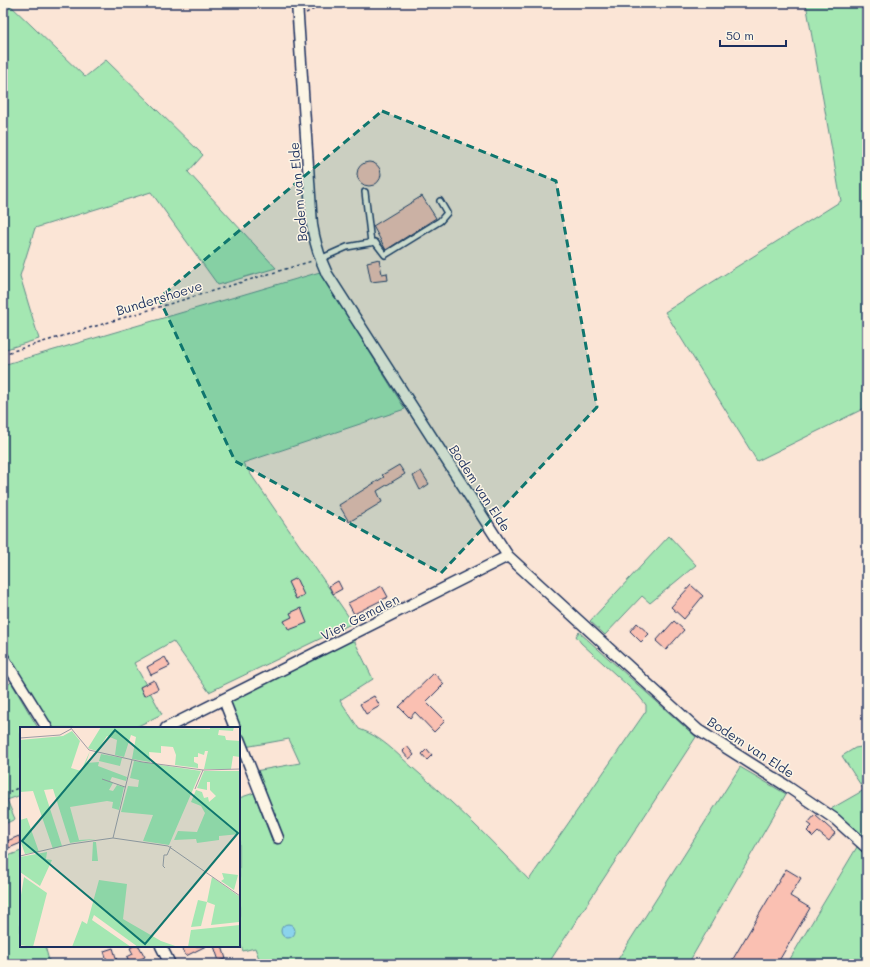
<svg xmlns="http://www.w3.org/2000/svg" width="870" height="967" font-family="Mali,sans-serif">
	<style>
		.green { fill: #a4e7b2; stroke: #608b88 }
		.water { fill: #8bd3ec; stroke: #5e91b3 }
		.building { fill: #fac0b2; stroke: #1b2f5e }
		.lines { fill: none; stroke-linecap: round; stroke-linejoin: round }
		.lane-casing { stroke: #1b2f5e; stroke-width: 8 }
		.street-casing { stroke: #1b2f5e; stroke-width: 13 }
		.path { stroke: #1b2f5e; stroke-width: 1.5; stroke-dasharray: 3 3; stroke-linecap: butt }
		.lane { stroke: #fcf5e5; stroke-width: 5 }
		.street { stroke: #fcf5e5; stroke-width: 10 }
		.marked { fill: #0f766e; fill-opacity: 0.2; stroke: #0f766e; stroke-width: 3; stroke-dasharray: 8 5; stroke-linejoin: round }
		.labels { text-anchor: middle; stroke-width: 3; stroke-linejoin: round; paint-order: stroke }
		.street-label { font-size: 13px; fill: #1b2f5e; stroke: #fcf5e5 }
		.inset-road { fill: none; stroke: #a19ca6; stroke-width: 1 }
		.view { fill: #0f766e; fill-opacity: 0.15; stroke: #0f766e; stroke-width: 2 }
		.inset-edge { fill: none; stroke: #1b2f5e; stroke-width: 2 }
	</style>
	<rect width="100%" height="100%" fill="#fbe5d6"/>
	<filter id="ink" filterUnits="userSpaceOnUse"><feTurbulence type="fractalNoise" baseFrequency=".025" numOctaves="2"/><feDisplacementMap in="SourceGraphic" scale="8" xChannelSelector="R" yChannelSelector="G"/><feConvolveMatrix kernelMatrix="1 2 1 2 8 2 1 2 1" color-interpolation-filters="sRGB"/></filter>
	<g filter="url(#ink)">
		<path class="green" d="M3 3H8L85 77 106 60 203 155 188 172 276 268 218 285 151 192 35 228 20 276 39 339 3 350Z
			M806 3H867V407L757 461 665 312 841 201Z
			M320 272 405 409 243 463 353 623 209 692 173 641 134 663 162 714 134 728H52L3 647V365Z
			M669 536 696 565 650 603 642 596 605 635 590 621Z
			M579 632 696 737 548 964H261L255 948 243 951 239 941V798L254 793 273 843 281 840 255 771 300 763 289 739 245 747 228 702 354 640 373 679 340 700 359 729C381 736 396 753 413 768 454 803 492 841 529 880L646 711V705L639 696 581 643 576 636Z
			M11 682 38 728H21V795L7 800 15 819 3 825V690Z
			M867 746V841L829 810 864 790 842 756 855 748Z
			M740 767 786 794 688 964H615Z
			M857 847 867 856V964H787Z
			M21 851V946H45L50 964H3V858Z"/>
		<path class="water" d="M281 931a7 7 0 1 1 14 0a7 7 0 1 1-14 0Z"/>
		<path class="building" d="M357 174a12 12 0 1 1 24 0a12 12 0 1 1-24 0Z
			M422 196 436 218 386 250 373 226Z
			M379 259 382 274 387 273 388 280 371 282 367 262Z
			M399 465 405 474 377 491 382 502 349 522 339 505 384 477 382 475Z
			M421 471 429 484 420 490 413 476Z
			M296 578 304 595 296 599 288 582Z
			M338 581 342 589 333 594 329 586Z
			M691 585 703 596 684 619 671 607Z
			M382 586 388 597 354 614 348 603Z
			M301 608 307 623 289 630 284 621 292 617 290 613Z
			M674 621 684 630 666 650 656 641Z
			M637 623 649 634 641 642 630 631Z
			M165 657 170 666 151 675 147 667Z
			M434 673 444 684 426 702 445 721 434 732 415 712 410 718 399 707Z
			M154 680 158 689 144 696 140 687Z
			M374 696 380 706 366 714 360 704Z
			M407 746 414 755 409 759 402 751Z
			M427 749 432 755 427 760 422 754Z
			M815 815 835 833 829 841 818 832 813 837 807 831 812 826 808 823Z
			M19 836 21 843 9 848 7 841Z
			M786 869 801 878 790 896 810 908 777 964H730Z
			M134 946H139L145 957 130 963 127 957 133 954 130 948Z
			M181 946H206L186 956Z
			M214 946H222L226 959 219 961Z
			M113 948 118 964H108L104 951Z"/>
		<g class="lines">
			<g class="lane-casing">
				<path id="lane" d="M365 192 371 243
					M320 259 347 247 375 242 385 255 440 221 447 213 440 201"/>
			</g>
			<g class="street-casing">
				<path id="street" d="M297 3 312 225C315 243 319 257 327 274L508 556 698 730 788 787 835 819 867 848
					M3 657 47 728
					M224 700 235 728
					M166 728 508 556
					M239 739 278 838
					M161 946 170 964"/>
			</g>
			<path class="path" d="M284 3 287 8
				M306 13 326 3
				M3 354 312 261
				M3 794 21 787"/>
			<use href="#lane" class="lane"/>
			<use href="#street" class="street"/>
		</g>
	</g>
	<path class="marked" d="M382 111 556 181 597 407 441 573 235 461 159 298Z"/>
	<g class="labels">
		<g class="street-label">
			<text transform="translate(298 192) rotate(-95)" y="5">Bodem van Elde</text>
			<text transform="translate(159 298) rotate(-17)" y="5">Bundershoeve</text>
			<text transform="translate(480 488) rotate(57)" y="5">Bodem van Elde</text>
			<text transform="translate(360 617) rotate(-27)" y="5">Vier Gemalen</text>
			<text transform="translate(751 747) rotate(33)" y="5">Bodem van Elde</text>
		</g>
	</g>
	<g transform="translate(20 727)">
		<rect width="220" height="220" fill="#fbe5d6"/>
		<path d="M81 0 190 2V0H220H214L213 4 199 3 198 8 205 9 206 13 220 14V30L213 29 211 42H184L188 24H185L184 28 178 26V30H174V35L178 37V41L155 38 156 28 153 20 141 19V26L129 25 130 35 112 32 116 10 111 8 104 30 95 28 97 13 87 9 77 24 70 22 68 21ZM52 4 60 14 51 41 61 44 70 24 66 36 79 35 78 39 107 50 106 54 92 50 90 54 93 56 89 63 93 64 97 58 104 60 99 83 92 81 93 75 87 74 50 80 59 113 76 112 50 116 33 62 24 63 42 119 33 122 13 64 0 65V13L43 9ZM81 27 102 31 100 39 79 34ZM114 34 181 44 149 118 123 114 133 88 101 85 108 59 118 60 119 53 110 51ZM184 44H220V107L199 109V113L177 116 176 112 154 113 158 104 177 105 185 86 181 79 171 75 176 63 182 65 184 71 188 70 189 75 196 69 190 63V55H187V63L177 61ZM7 91 19 125 5 127 0 113V93ZM73 115H76L78 134H72ZM27 125 26 132 32 133 20 159 0 145V130ZM202 146 218 148 214 163 201 154 204 152ZM4 150 27 166 13 220 0 218V174ZM192 150 220 170 219 195 191 198 195 178 187 175 181 199 171 200 178 173 187 175ZM79 153 107 157 103 192 141 214 158 220H118L74 188 72 193 111 220H52L62 194 67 197ZM220 198V220H168L171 203Z" fill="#a4e7b2"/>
		<path class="inset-road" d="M50 0 69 23 122 35 183 43 220 42M0 11 40 8 51 2M82 52 105 60M175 62 183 43M93 111 112 33M0 129 51 117 93 111 148 119 220 169M145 141 143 139 144 128H147L151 119"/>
		<path class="view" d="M95 3 218 106 125 217 2 114Z"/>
		<rect width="220" height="220" class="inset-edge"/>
	</g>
	<rect width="870" height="967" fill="none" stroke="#fcf5e5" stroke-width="16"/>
	<rect x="8" y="8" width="854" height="951" fill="none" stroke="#1b2f5e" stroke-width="1.5" filter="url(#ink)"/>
	<path d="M720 40v6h66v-6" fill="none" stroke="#1b2f5e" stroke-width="2"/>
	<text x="726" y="40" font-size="12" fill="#1b2f5e" stroke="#fcf5e5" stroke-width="3" paint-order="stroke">50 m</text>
</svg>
